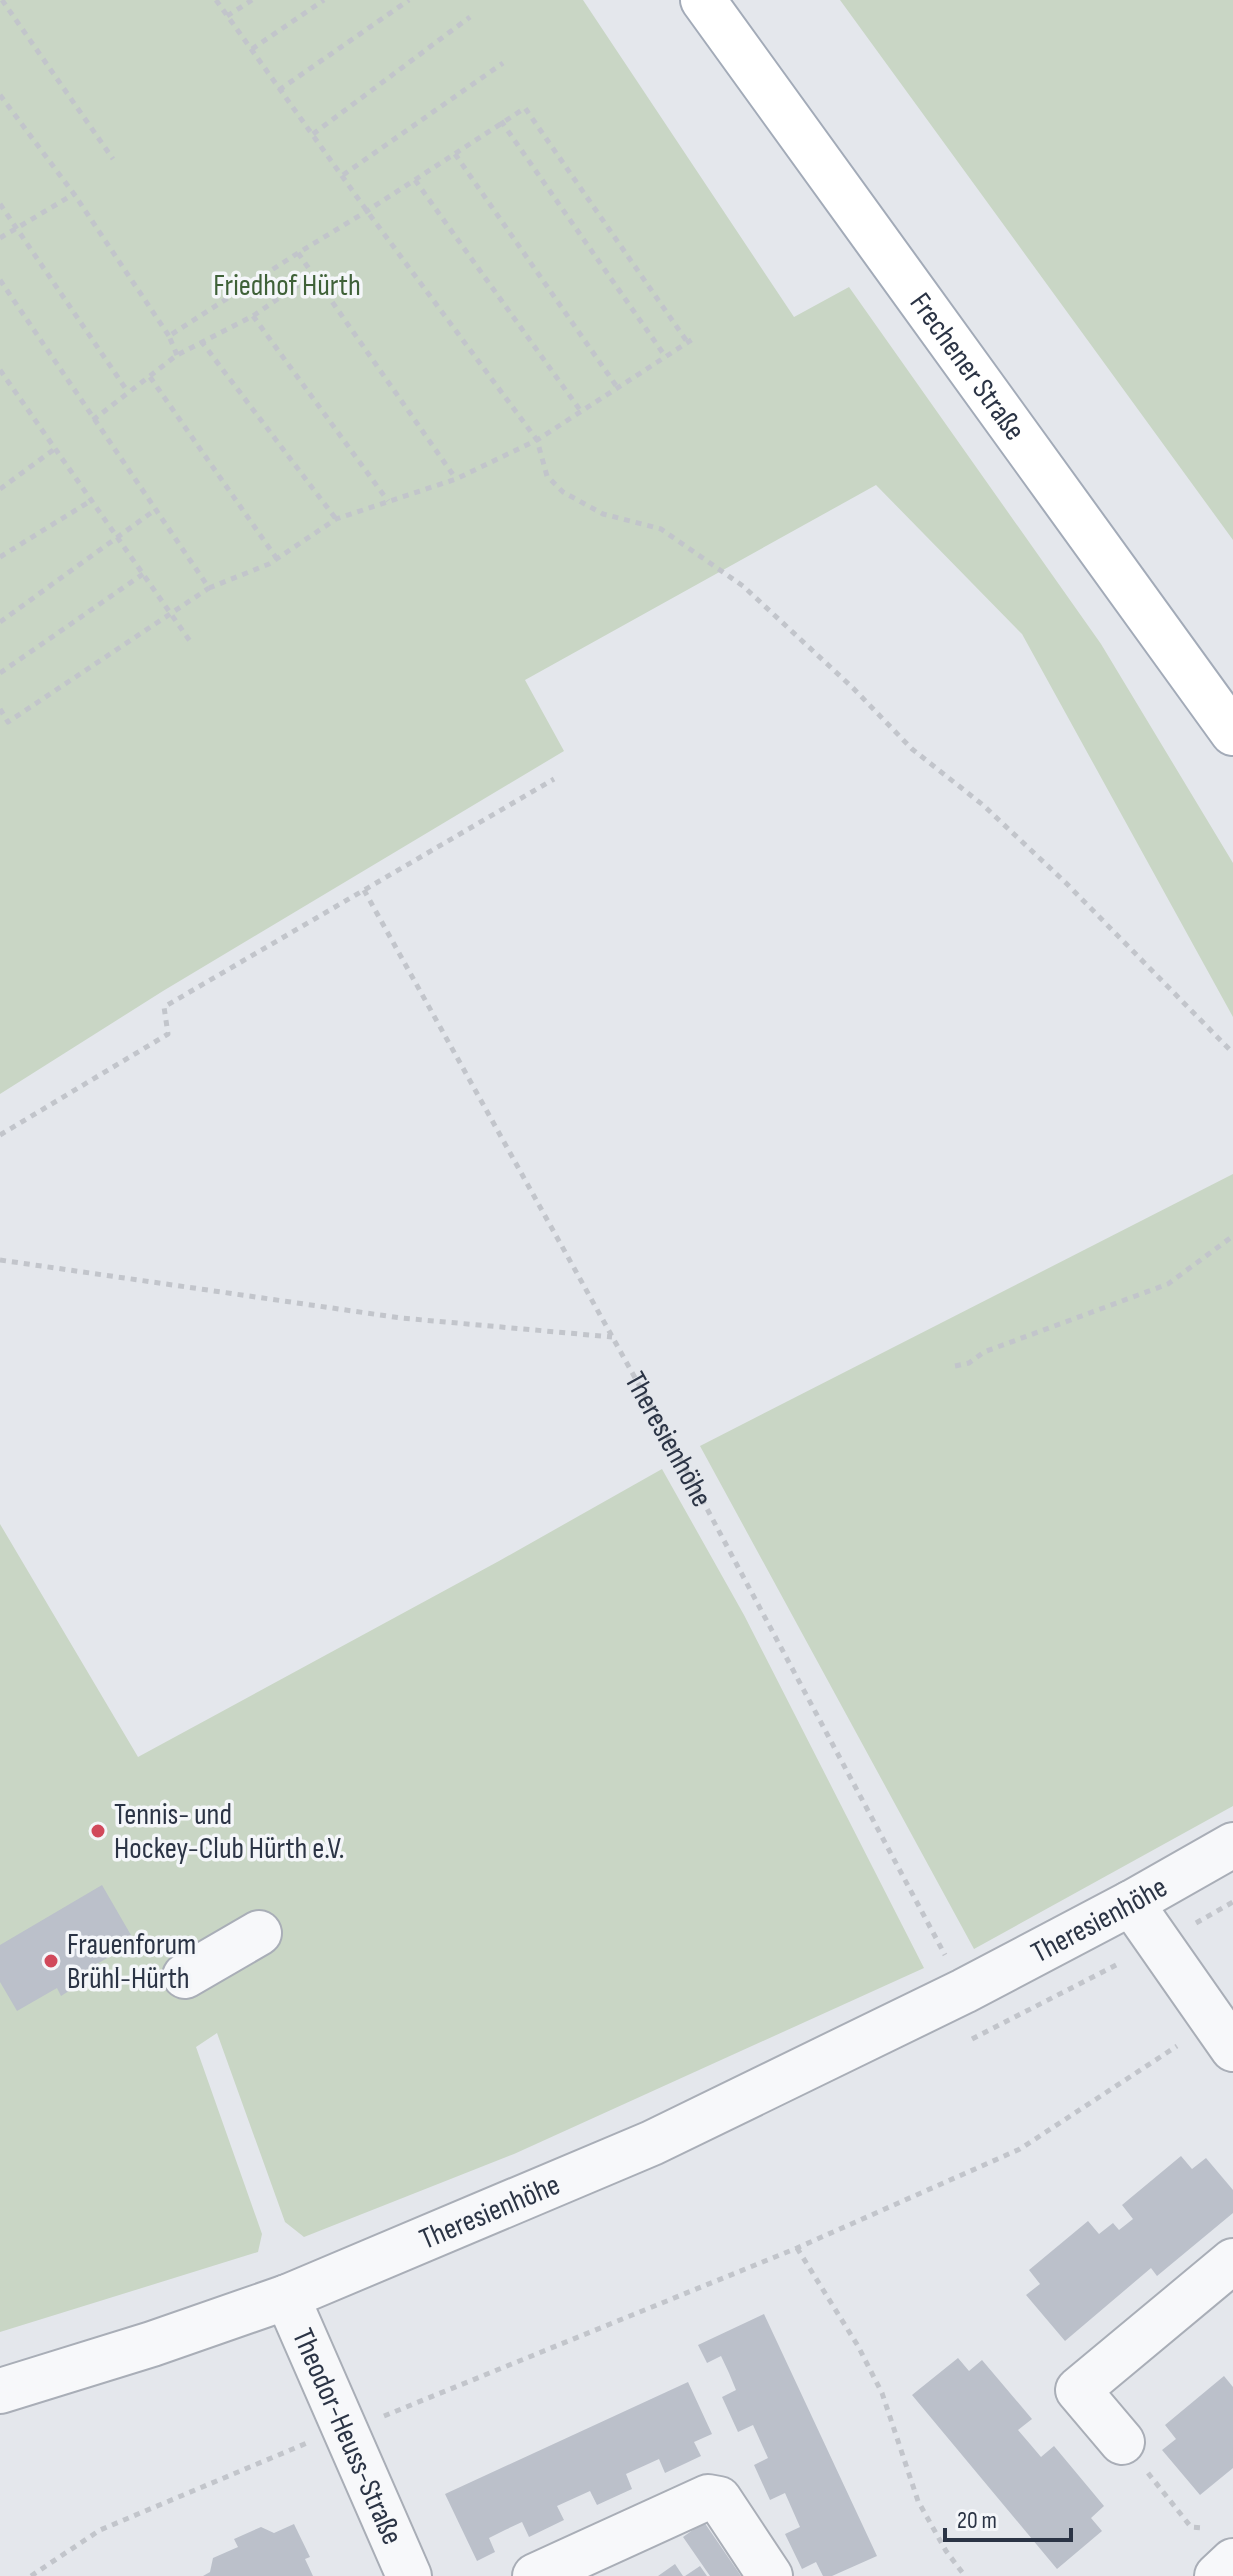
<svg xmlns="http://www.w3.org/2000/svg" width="1233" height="2576" font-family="'Sofia Sans Condensed',sans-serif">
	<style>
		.green { fill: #c9d6c5 }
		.building { fill: #bbc0ca }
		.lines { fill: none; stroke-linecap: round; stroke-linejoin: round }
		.minor-casing { stroke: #a9aeb7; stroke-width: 48 }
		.major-casing { stroke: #a3abb8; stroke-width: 48 }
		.path { stroke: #c2c5cb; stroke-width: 5; stroke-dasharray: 6 6; stroke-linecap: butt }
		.minor { stroke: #f7f8fa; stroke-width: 44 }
		.major { stroke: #fff; stroke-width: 44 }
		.poi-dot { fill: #d1495b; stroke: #f4f6f9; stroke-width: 3 }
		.labels { text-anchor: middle; stroke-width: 7; stroke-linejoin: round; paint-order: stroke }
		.park-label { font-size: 30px; fill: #3f6138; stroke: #f4f6f9 }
		.street-label { font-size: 30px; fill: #2b3445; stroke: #f4f6f9 }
		.poi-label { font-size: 30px; fill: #2b3445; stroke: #f4f6f9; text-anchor: start }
	</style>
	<rect width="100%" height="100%" fill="#e4e7ec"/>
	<path class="green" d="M0 0H583L794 317 849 287 1101 644 1233 863V1017L1022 634 876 485 525 680 564 751 163 991 0 1094Z
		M840 0H1233V540Z
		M1233 1174V1806L974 1949 700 1446Z
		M662 1469 744 1615 924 1968 514 2154 304 2237 285 2222 217 2033 196 2047 262 2234 258 2252 0 2332V1524L138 1757 499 1561Z"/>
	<path class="building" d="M102 1885 135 1942 76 1976 80 1984 61 1996 57 1988 17 2011 0 1982V1945Z
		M1181 2156 1192 2169 1206 2158 1233 2190V2213L1157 2276 1151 2268 1065 2341 1026 2295 1040 2284 1029 2270 1088 2221 1099 2234 1113 2223 1119 2230 1133 2219 1122 2205Z
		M764 2314 877 2556 832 2576H823L816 2562 802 2569 785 2534 800 2527 785 2493 770 2500 754 2465 768 2458 753 2425 738 2432 722 2397 736 2390 729 2373 721 2356 707 2363 698 2345Z
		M958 2358 969 2371 982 2360 1032 2419 1018 2430 1030 2444 1041 2457 1054 2446 1104 2506 1091 2518 1102 2531 1057 2569 912 2395Z
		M1224 2376 1233 2387V2468L1200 2495 1162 2450 1176 2439 1165 2425Z
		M688 2382 712 2434 694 2442 701 2456 665 2473 659 2459 626 2474 632 2489 597 2505 590 2491 557 2506 564 2520 529 2537 522 2522 505 2530 489 2538 495 2552 477 2561 445 2494Z
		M704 2522 741 2576H710L683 2537Z
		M294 2524 310 2557 305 2559 313 2576H203L210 2572 213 2558 238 2547 234 2539 261 2527 274 2533Z
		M675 2564 683 2576H658Z
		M700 2566 707 2576H685Z"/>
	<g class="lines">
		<g class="minor-casing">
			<g id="minor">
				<path d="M1131 1903 1233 2049"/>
				<path d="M185 1976 259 1933"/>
				<path id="s2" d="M287 2297 409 2576"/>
				<path id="s3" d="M0 2391 152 2344 287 2297 652 2143 964 1991 1131 1903 1233 1845"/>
				<path d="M1122 2442 1078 2390 1233 2261"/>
				<path d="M535 2576 708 2497 719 2499 770 2576"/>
				<path d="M1217 2576 1233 2561"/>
			</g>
		</g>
		<g class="major-casing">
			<g id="major">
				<path id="s4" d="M703 0 1233 733"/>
			</g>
		</g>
		<g class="path">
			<path d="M2 0 113 159"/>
			<path d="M216 0 367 211 537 440 547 476 563 492 603 514 661 529 743 586 853 688 912 749 983 805 1066 883 1233 1053"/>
			<path d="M227 16 252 0"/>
			<path d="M252 49 324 0"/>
			<path d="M279 90 409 0"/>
			<path d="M0 95 74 194 169 336"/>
			<path d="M501 121 665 356"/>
			<path d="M313 134 470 17"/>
			<path d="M455 154 617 387"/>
			<path d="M343 175 503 63"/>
			<path d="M415 180 580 410"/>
			<path d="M0 204 128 392"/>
			<path d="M0 238 74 194"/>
			<path d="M298 253 456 479"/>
			<path d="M0 280 209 588 269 564 336 519 456 479 537 440 696 337"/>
			<path d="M253 316 388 501"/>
			<path d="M201 341 336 519"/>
			<path d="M177 355 169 336 298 253 367 211 525 108 688 343"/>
			<path d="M0 370 192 644"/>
			<path d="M150 377 277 559"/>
			<path d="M93 420 177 355 253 316 314 274"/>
			<path d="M0 489 56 448"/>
			<path d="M0 557 92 500"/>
			<path d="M0 622 155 510"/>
			<path d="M0 673 143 574"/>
			<path d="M0 709 8 722 209 588"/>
			<path id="s1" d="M364 890 689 1475 945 1955"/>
			<path d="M0 1135 168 1034 164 1007 554 779"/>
			<path d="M0 1260 401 1318 612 1337"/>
			<path d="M955 1366 969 1363 984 1352 1168 1284 1233 1236"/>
			<path d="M1196 1923 1233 1902"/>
			<path d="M972 2039 1120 1963"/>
			<path d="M797 2248 858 2346 882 2393 918 2501 946 2551 965 2576"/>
			<path d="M384 2416 797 2248 1020 2149 1177 2046"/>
			<path d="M1148 2473 1191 2527 1204 2528"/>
			<path d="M31 2576 100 2530 307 2443"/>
		</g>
		<use href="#minor" class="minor"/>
		<use href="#major" class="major"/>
	</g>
	<g class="poi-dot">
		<circle cx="98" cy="1831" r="8"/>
		<circle cx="51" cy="1961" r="8"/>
	</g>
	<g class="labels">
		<g class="park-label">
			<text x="287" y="295">Friedhof Hürth</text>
		</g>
		<g class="street-label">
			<text dy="10" stroke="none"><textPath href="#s4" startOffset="452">Frechener Straße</textPath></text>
			<text dy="10" stroke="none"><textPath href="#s1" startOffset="628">Theresienhöhe</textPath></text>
			<text dy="10" stroke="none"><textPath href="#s3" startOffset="1198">Theresienhöhe</textPath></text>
			<text dy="10" stroke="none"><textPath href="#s3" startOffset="522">Theresienhöhe</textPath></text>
			<text dy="10" stroke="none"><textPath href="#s2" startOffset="152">Theodor-Heuss-Straße</textPath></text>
		</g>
		<g class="poi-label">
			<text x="114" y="1824">Tennis- und<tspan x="114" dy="34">Hockey-Club Hürth e.V.</tspan></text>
			<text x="67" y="1954">Frauenforum<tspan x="67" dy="34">Brühl-Hürth</tspan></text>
		</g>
	</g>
	<path d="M945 2528v12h126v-12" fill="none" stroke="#2b3445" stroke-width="4"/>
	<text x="957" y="2528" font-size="24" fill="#2b3445" stroke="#f4f6f9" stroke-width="6" paint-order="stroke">20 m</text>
</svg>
